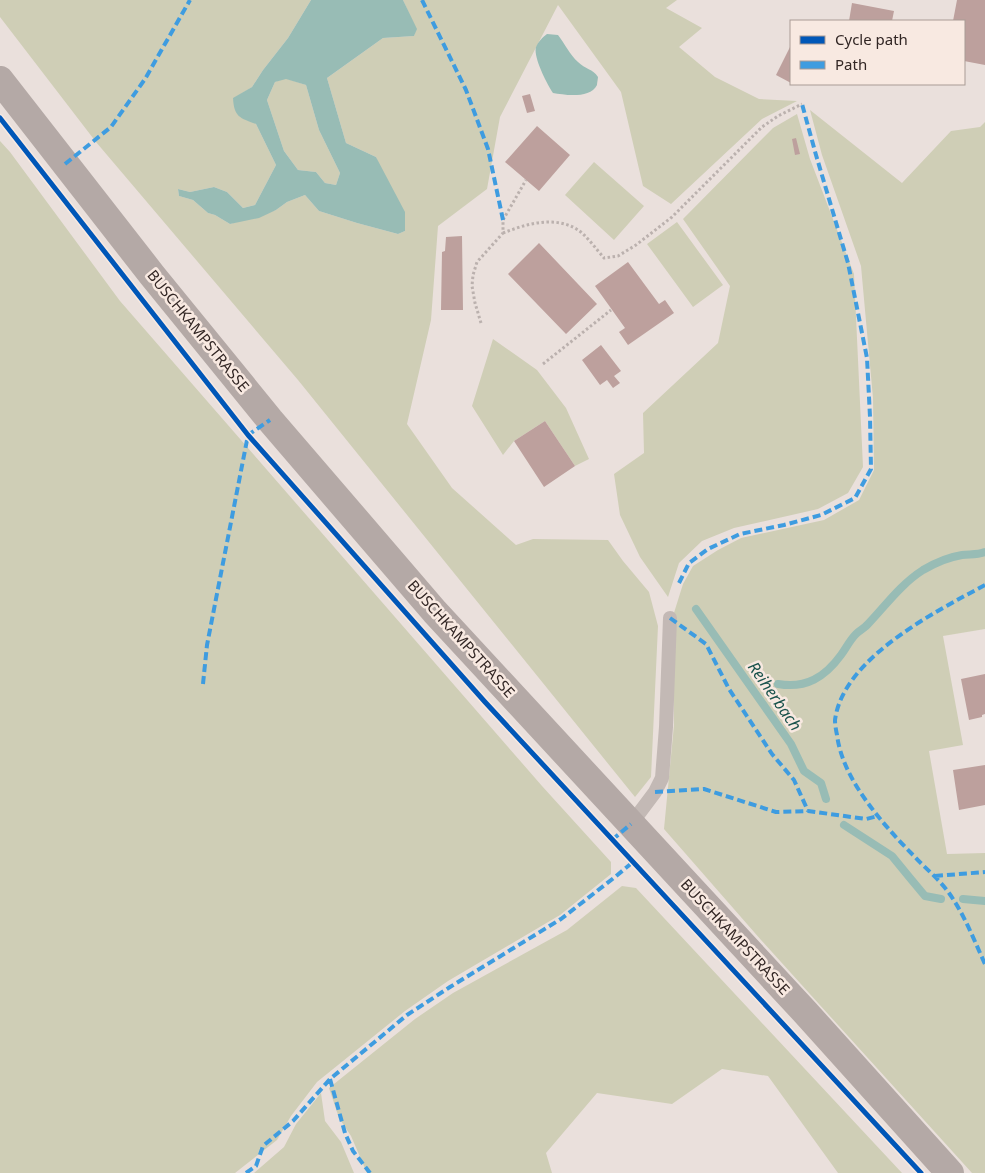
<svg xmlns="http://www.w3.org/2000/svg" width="985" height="1173" font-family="'Noto Sans',sans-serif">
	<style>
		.green { fill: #cfceb6 }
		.water { fill: #98bcb5; fill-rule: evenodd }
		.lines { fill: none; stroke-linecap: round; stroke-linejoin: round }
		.stream { stroke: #98bcb5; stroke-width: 8 }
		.building { fill: #bda09d }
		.path { stroke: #bbb1ae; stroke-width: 3; stroke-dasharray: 2.5 2.5; stroke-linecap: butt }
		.lane { stroke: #c3b9b5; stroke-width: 14 }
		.secondary { stroke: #b4a9a6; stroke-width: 28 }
		.quiet { stroke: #3e9ce0; stroke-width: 4; stroke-dasharray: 8 4; stroke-linecap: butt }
		.cycleway-casing { stroke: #f8e9e1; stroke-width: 8 }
		.cycleway { stroke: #0057b8; stroke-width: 5 }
		.labels { text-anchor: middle; stroke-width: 5; stroke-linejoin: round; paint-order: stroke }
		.street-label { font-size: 15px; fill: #322624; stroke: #f8e9e1 }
		.water-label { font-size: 16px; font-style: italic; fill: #1a534c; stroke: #f8e9e1 }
	</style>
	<rect width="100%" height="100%" fill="#eae0dc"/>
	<path class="green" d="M0 0H311L288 38 263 70 252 87 233 99 256 124 276 165 255 205 243 208 227 192 214 187 190 192 178 189 179 196 193 200 208 213 215 215 230 224 276 210 287 202 305 195 319 211 357 223 398 234 405 231 376 157 346 143 327 78 383 38 414 36 416 29 403 0H677L666 8 702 28 679 47 715 77 759 99 797 101 762 119 671 204 643 186 621 92 558 5 500 117 487 189 438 226 431 320 407 424 452 488 516 545 533 539 608 540 623 561 649 592 658 626 651 777 635 797 298 380 96 142 0 17Z
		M285 78 306 85 319 130 340 173 336 185 325 183 316 172 298 170 284 151 267 100 275 82Z
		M810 110 902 183 951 131 980 127 985 122V629L943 636 963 745 929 751 947 854 985 853V1173H972L761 940 664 829 674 725 673 616 683 584 693 566 718 550 741 538 824 520 859 500 874 470 873 398 861 266 822 155Z
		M797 114 810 159 854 274 863 467 848 493 818 509 734 528 702 541 679 563 668 597 640 557 620 515 614 474 644 453 643 413 718 343 730 286 683 219 773 128Z
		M0 141 10 152 120 301 542 786 611 862V874L560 915 448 981 405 1011 317 1082 291 1116 277 1140 235 1173H0Z
		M594 162 644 206 614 240 565 195Z
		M677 222 723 285 693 307 647 244Z
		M493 339 537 370 566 408 589 459 575 466 545 421 514 441 503 455 472 406Z
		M622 886 636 888 902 1173H838L768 1076 722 1069 672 1104 597 1093 546 1153 552 1173H367L351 1136 339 1118 329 1088 415 1019 453 993 567 930Z
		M321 1093 325 1121 341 1142 354 1173H254L284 1147 296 1124Z"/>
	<path class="water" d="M311 0H403L417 29 414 36 383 38 327 78 346 143 376 157 405 212V231L398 234 357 223 319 211 305 195 287 202 276 210 259 218 230 224 215 215 208 213 193 200 179 196 178 189 190 192 214 187 227 192 243 208 255 205 276 165 256 124C240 118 234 117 233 98L252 87 263 70 288 38ZM286 79 306 85 319 130 340 173 336 185 325 183 316 172 298 170 284 151 267 100 275 82Z
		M547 34 558 35C565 44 570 55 578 62 585 69 593 69 598 77 598 78 597 84 597 85 590 99 565 95 553 93 547 84 533 57 536 47 538 42 543 37 547 34Z"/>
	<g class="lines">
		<path class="stream" d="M696 609 791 744 804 771 821 783 826 799
			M778 684C806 689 825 677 841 655 846 648 850 640 856 634 860 630 865 628 868 624 886 605 901 584 923 570 935 563 949 557 962 555 970 554 978 555 985 552
			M844 825 892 856 910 878 925 896 941 899
			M963 899 985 901"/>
	</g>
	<path class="building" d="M957 0H985V65L964 61V21H953Z
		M852 3 894 11 892 21H849Z
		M791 45V83L776 75Z
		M530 94 535 111 527 113 522 96Z
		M537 126 570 155 539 191 505 162Z
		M796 138 800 154 795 155 792 139Z
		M462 236 463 310H441L442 252 445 251 446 237Z
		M539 243 597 304 566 334 508 274Z
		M628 262 659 304 665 300 674 313 628 345 619 332 625 328 595 286Z
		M601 345 621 371 614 376 620 383 613 388 607 380 600 385 582 360Z
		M545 421 575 466 544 487 514 441Z
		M985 674V714L982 715V717L969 720 961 679Z
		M985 765V805L959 810 953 770Z"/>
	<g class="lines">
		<path class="path" d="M503 233C526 224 555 215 578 230 586 235 597 250 604 258L618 256 636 245 672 217 762 127 778 116 802 104
			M481 323 475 303 472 286 473 275 477 262 503 233V220L526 180
			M543 364 611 310"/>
		<path class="lane" d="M631 824 655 792 662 778 666 727 670 618"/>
		<path class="secondary" d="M0 80 152 275 270 420 435 612 805 1012 950 1173"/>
		<path class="quiet" d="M422 0 466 90 488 149 503 220
			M65 164 111 127 145 79 190 0
			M679 583 689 563 708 549 740 534 784 525 821 515 855 498 871 469 870 417 867 358 848 263 816 155 802 104
			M985 585C935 612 843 658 835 720 835 725 836 730 837 735 841 765 858 791 877 815 889 830 902 844 915 857 926 869 939 879 949 893 964 914 974 940 985 964
			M670 618 706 644 729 689 772 754 794 780 808 811
			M203 684 207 645 248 435 270 420
			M655 792 704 789 776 812 808 811 866 819 878 816
			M612 840 631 824
			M935 876 985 872
			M330 1079 345 1133 353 1151 370 1173
			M246 1173 256 1166 263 1146 293 1121 330 1079 407 1015 450 987 561 919 615 877 633 862"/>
		<g class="cycleway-casing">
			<path id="cycleway" d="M0 118 248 435 485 702 921 1173"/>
		</g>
		<use href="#cycleway" class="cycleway"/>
	</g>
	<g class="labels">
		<g class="street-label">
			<text transform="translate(198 331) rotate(51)" y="5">BUSCHKAMPSTRASSE</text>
			<text transform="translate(461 639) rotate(48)" y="5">BUSCHKAMPSTRASSE</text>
			<text transform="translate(735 937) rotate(47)" y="5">BUSCHKAMPSTRASSE</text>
		</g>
		<g class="water-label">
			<text transform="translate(775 696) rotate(55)" y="6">Reiherbach</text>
		</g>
	</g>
	<rect x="790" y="20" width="175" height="65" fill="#f8e9e1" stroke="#a99b95"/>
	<rect x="800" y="36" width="25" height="8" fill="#0057b8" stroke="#a99b95"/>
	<text x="835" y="45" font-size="15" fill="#322624">Cycle path</text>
	<rect x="800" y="61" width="25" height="8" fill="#3e9ce0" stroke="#a99b95"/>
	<text x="835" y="70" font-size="15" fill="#322624">Path</text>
</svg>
